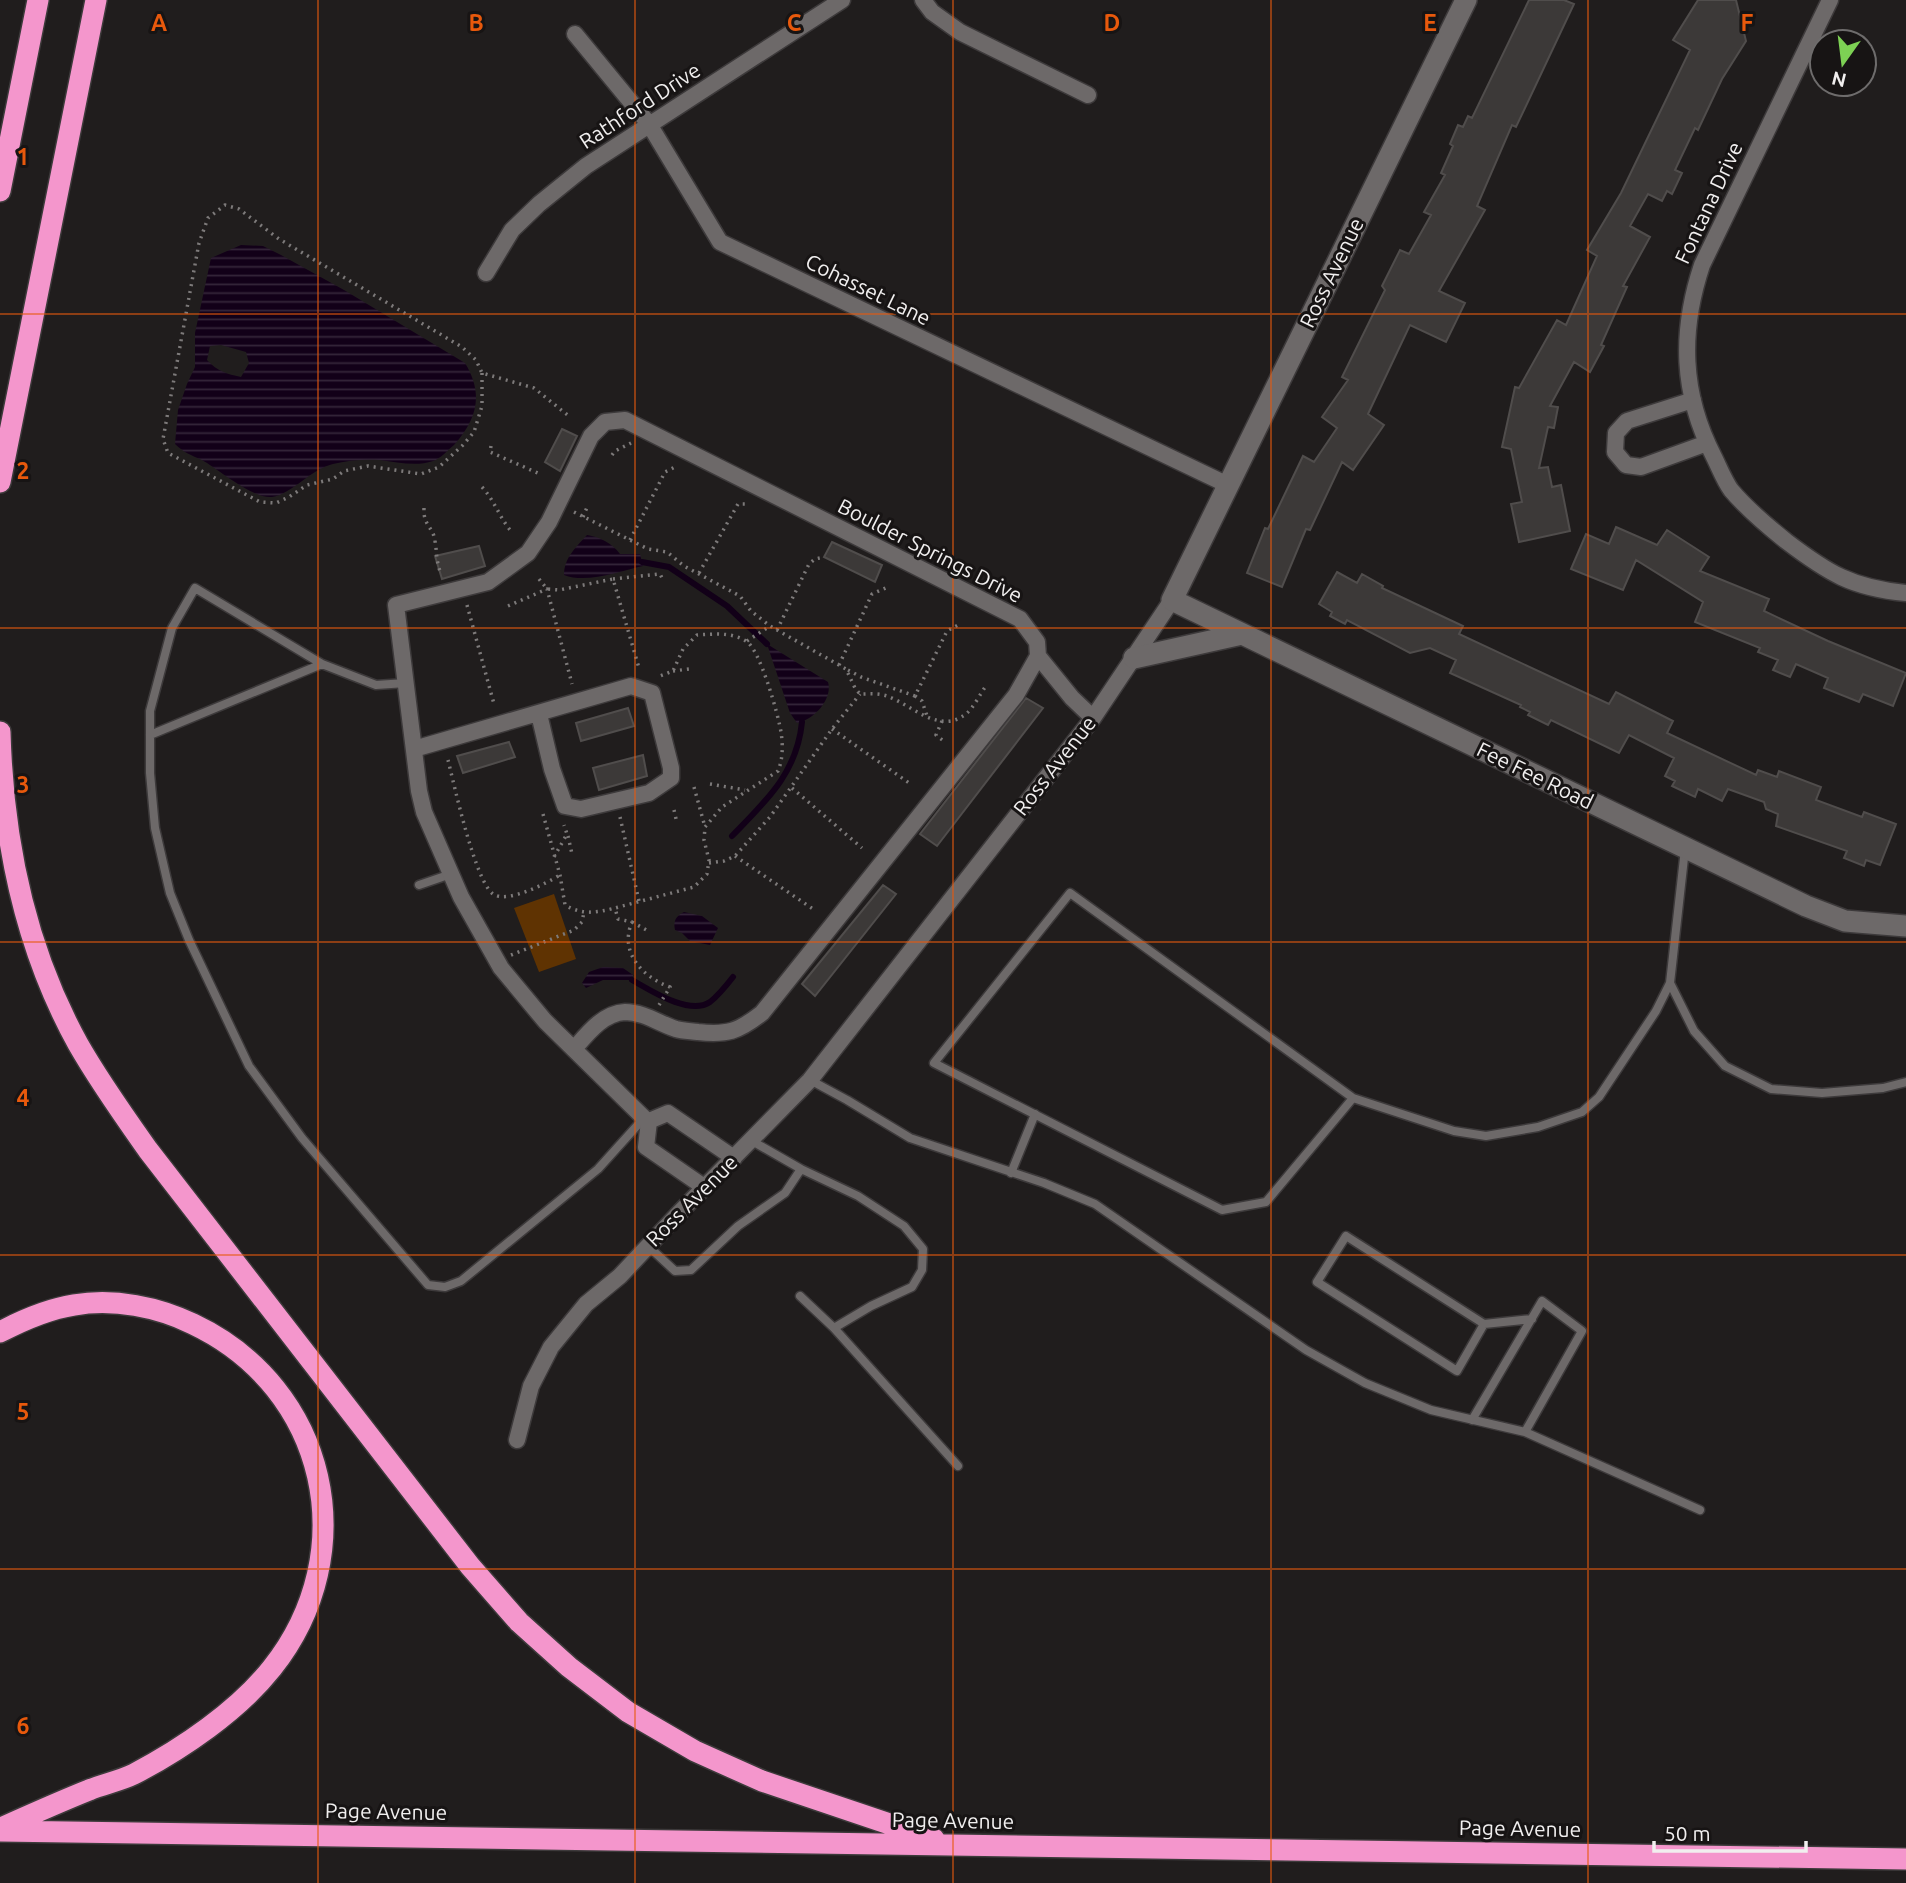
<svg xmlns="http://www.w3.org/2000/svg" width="1906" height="1883" font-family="Ubuntu,sans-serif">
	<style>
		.garden { fill: #5f3302 }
		.water { fill: url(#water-rules); fill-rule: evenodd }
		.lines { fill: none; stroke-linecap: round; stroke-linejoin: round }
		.stream { stroke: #120018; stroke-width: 6 }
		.building { fill: #3c3938; stroke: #504d4c; stroke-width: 2 }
		.lane-casing { stroke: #3d3a3b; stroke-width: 11 }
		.street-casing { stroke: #3d3a3b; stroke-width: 19 }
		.secondary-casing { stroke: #3d3a3b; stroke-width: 24 }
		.highway-casing { stroke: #3d3a3b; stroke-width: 24 }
		.path { stroke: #7d7a7a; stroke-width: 3.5; stroke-dasharray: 2 5; stroke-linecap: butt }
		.lane { stroke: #6d6969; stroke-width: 8 }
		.street { stroke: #6d6969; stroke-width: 16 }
		.secondary { stroke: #6d6969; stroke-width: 21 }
		.highway { stroke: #f496cc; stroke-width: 21 }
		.grid { fill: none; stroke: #e8590c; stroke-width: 2; stroke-opacity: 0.55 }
		.labels { text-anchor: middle; stroke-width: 6; stroke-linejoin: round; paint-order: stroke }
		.street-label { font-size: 21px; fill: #f1efef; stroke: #171414 }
		.grid-label { font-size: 23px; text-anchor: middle; font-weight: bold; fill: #e8590c; stroke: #171414; stroke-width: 6; stroke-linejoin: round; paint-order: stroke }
	</style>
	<defs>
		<pattern id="water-rules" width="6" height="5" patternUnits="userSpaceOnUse" patternTransform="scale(1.75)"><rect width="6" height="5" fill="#120018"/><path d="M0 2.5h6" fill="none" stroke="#35263a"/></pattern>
	</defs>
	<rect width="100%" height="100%" fill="#201d1d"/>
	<path class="garden" d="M554 894 576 959 539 972 514 908Z"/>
	<path class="water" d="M241 245 263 246 281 255 344 290 465 363C484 394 477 419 454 445 448 450 440 459 433 461 416 467 397 462 380 460 364 459 348 460 333 464 311 469 292 494 272 497 253 499 218 469 202 460 191 455 184 453 175 444L178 410 187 384 195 367V333L211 258ZM221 345 246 352 249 363 241 377C227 374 217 371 207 360L210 346Z
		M587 535C600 537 612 543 620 554H640L643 566C620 571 587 584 564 575 564 558 576 547 587 535Z
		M767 644 828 682C833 699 814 720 797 723L790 713Z
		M684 912 702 916 718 928 710 945 690 941 682 933 675 930C673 921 676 916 684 912Z
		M603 967 623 968 633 975 632 980H603L586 988 582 983 589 972Z"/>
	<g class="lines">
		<path class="stream" d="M642 562 669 567 727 606 767 644
			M732 836C766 801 797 773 802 722
			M632 980C650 990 689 1016 710 1002 719 995 726 986 733 977"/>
	</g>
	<path class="building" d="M1529 0H1564L1574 4 1516 127 1512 125 1477 206 1485 210 1439 291 1465 303 1446 342 1410 325 1368 414 1384 425 1353 470 1342 462 1310 530 1306 529 1282 587 1247 573 1265 528 1268 529 1303 456 1314 462 1337 428 1322 417 1348 380 1342 377 1385 290 1382 286 1400 250 1409 254 1431 215 1424 212 1445 175 1441 173 1453 146 1450 144 1458 125 1463 127 1468 116 1472 118Z
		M1698 0H1736L1746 41 1722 79 1698 130 1695 128 1675 170 1682 173 1672 194 1667 191 1662 201 1648 194 1630 226 1650 237 1623 286 1627 287 1601 345 1604 346 1590 372 1574 362 1550 406 1558 407 1554 428 1548 427 1539 468 1548 467 1552 487 1561 485 1570 531 1519 542 1511 504 1522 502 1511 449 1502 447 1515 387 1519 388 1557 320 1566 325 1597 256 1587 250 1621 193 1690 50 1673 40Z
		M562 429 577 436 560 471 545 462Z
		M1616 527 1657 545 1667 530 1709 557 1700 571 1769 599 1764 611 1828 641 1906 673 1893 706 1863 694 1859 702 1824 688 1828 678 1796 664 1790 677 1773 670 1778 660 1758 652 1760 648 1695 622 1703 602 1636 560 1623 590 1571 569 1586 534 1609 544Z
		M832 542 882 565 875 582 824 557Z
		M479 546 485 566 442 579 435 556Z
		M1337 572 1357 583 1362 574 1383 586 1382 588 1463 626 1459 634 1609 704 1616 692 1673 721 1667 733 1756 775 1758 770 1777 777 1779 771 1821 787 1816 800 1862 817 1864 812 1896 824 1880 865 1866 860 1864 866 1844 858 1847 851 1776 826 1778 814 1766 809 1764 802 1728 789 1722 801 1698 789 1695 797 1672 786 1675 781 1665 776 1674 758 1629 735 1619 753 1551 720 1548 725 1528 715 1530 712 1520 707 1521 705 1450 673 1456 660 1430 648 1410 653 1347 620 1345 624 1330 616 1332 612 1319 604Z
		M1026 698 1043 708 937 846 920 834Z
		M628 708 634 726 581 741 576 723Z
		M509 742 515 757 463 773 457 756Z
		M643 755 647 776 599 790 593 768Z
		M883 885 896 894 815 996 802 984Z"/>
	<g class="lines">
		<g class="lane-casing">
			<path id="lane" d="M322 664 376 685 406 683
				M150 735 322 664 195 588 172 628 150 711V773L155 828 170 893 189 940 249 1066 302 1138 428 1285 445 1287 461 1281 598 1169 644 1118
				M419 885 451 874
				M1670 983 1694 1031 1725 1066 1771 1089 1822 1093 1883 1088 1906 1082
				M810 1080 847 1100 910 1138 1044 1183 1095 1204 1306 1350 1365 1383 1431 1410 1525 1432 1582 1331 1542 1301 1472 1420
				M1353 1098 1266 1202 1222 1210 934 1063 1070 893 1353 1098 1454 1131 1486 1136 1538 1127 1582 1112 1599 1097 1656 1011 1670 983 1685 849
				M752 1141 801 1169 858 1196 904 1226 923 1249 922 1270 912 1287 871 1306 834 1328
				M1011 1173 1035 1114
				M648 1246 675 1271 691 1270 738 1226 785 1193 801 1169
				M800 1296 834 1328 958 1466
				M1484 1324 1457 1371 1317 1282 1346 1236 1484 1324 1532 1319
				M1525 1432 1700 1510"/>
		</g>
		<g class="street-casing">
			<path id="street" d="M923 0 932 12 960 32 1088 95
				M1830 0 1702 265C1680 331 1681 393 1714 457 1719 467 1724 480 1731 490 1747 509 1766 525 1786 541 1828 573 1852 588 1906 593
				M575 34 649 124 720 242 1228 485
				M486 273 512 230 539 204 586 166 842 0
				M1693 400 1627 421 1616 433 1615 452 1626 465 1641 467 1707 443
				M1038 656 1072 698 1093 718
				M414 749 631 686 652 693 671 768V778L649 793 581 809 565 806 552 769 539 714
				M574 1049C587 1034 603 1013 625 1012 644 1012 660 1024 676 1029 683 1031 691 1031 698 1032 727 1035 738 1032 762 1013L1016 695 1038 656 1037 642 1020 619 625 420 605 422 591 436 549 522 528 553 488 582 396 605 419 791 424 812 461 897 501 968 545 1021 644 1118 649 1121
				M649 1121 668 1113 734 1158
				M649 1121 646 1147 704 1187
				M517 1440 531 1386 551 1347 586 1304 620 1276 680 1212 810 1080 1093 718 1172 600"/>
		</g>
		<g class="secondary-casing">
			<path id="secondary" d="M1466 0 1172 600 1806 906 1845 921 1906 926
				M1134 658 1242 634"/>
		</g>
		<g class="highway-casing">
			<path id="highway" d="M0 191 38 0
				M0 482 96 0
				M0 732C3 841 25 948 78 1044 99 1081 124 1116 148 1150L470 1566 519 1622 569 1667 628 1712 695 1751 762 1781 934 1839
				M0 1332C23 1320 48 1309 74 1305 114 1298 158 1307 193 1324 328 1388 364 1552 272 1668 238 1711 182 1749 134 1774 120 1781 103 1784 89 1790 59 1802 30 1815 1 1828
				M0 1831 1906 1859"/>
		</g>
		<path class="path" d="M482 373V406L474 432 463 445 439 467 421 474 368 466 344 471 333 479 307 485 289 497 276 503 260 502 168 453 163 439 199 243 208 218 225 205 239 209 279 239 462 347 476 360 482 373 534 388 570 417
			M491 446 490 452 540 474
			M612 455 615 451 631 443
			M482 487C494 500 499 516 510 530
			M424 508C423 526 433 526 435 541 437 552 436 560 440 571
			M574 512 648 549 667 552 684 566 740 596 751 611 770 626 846 669 855 688 860 694C869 694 878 693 887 696 912 705 940 736 967 713 974 707 980 694 986 686
			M583 517 588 505
			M630 540 665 472 675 467
			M699 573 738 504H745L748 501
			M539 579 547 589 559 590 613 579 639 668
			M613 579 660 574 662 578
			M467 605 494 704
			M508 606 547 589 572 684
			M777 630 809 564 815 559 824 557
			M747 641 770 626
			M839 665 872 594 890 586
			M848 670 861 677 915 696 947 631 958 625
			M673 671 689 669
			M915 696 922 701 927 716
			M942 721 936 735 945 742
			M832 729 912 785
			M448 760C454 784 475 881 493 894 507 904 547 883 560 875
			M710 784 745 790
			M694 787 705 827
			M792 788 862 848
			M674 810 677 823
			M543 814 560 875 565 905C582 915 596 913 615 908
			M620 817 639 901
			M568 836 572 854
			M735 856 813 909
			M554 857 567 834 564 825
			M709 863 724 861 735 856 770 817 832 729 860 694
			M632 922 650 932
			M511 955 574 930 582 922 584 912
			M659 1005 670 987C642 977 619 952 632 922L618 919 615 908 694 887 707 874 709 860 704 840 705 827 722 807 778 771C783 759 783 745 781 732 778 714 760 649 746 641 731 632 714 634 697 635L683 649 673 671 660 676"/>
		<use href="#lane" class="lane"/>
		<use href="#street" class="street"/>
		<use href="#secondary" class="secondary"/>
		<use href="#highway" class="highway"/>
	</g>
	<path class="grid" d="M318 0V1883M635 0V1883M953 0V1883M1271 0V1883M1588 0V1883M0 314H1906M0 628H1906M0 942H1906M0 1255H1906M0 1569H1906"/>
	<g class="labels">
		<g class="street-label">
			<text transform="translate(640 106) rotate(-33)" y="7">Rathford Drive</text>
			<text transform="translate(1709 203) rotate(-65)" y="7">Fontana Drive</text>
			<text transform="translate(1332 273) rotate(-64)" y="7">Ross Avenue</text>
			<text transform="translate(868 290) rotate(26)" y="7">Cohasset Lane</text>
			<text transform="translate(930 551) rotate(27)" y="7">Boulder Springs Drive</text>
			<text transform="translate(1055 766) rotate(-52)" y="7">Ross Avenue</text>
			<text transform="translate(1535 776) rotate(26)" y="7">Fee Fee Road</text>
			<text transform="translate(692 1201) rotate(-45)" y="7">Ross Avenue</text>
			<text transform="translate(386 1812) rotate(1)" y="7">Page Avenue</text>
			<text transform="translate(953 1821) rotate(1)" y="7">Page Avenue</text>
			<text transform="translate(1520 1829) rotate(1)" y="7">Page Avenue</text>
		</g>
	</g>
	<g class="grid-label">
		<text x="159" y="31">A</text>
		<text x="476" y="31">B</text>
		<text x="794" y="31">C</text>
		<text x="1112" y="31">D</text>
		<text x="1430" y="31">E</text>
		<text x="1747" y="31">F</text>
		<text x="23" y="165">1</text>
		<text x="23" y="479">2</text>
		<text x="23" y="793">3</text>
		<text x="23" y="1106">4</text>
		<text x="23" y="1420">5</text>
		<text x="23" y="1734">6</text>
	</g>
	<g transform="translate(1843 63) rotate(194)"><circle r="33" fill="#171414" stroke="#6e6c6c" stroke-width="2"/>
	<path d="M0-5L12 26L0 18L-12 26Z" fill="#7dd154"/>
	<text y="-10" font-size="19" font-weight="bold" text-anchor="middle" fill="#f1efef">N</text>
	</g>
	<path d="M1654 1841v10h152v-10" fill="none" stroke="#f1efef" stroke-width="3.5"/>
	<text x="1664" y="1841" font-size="21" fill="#f1efef" stroke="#171414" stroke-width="5" paint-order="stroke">50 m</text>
</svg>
